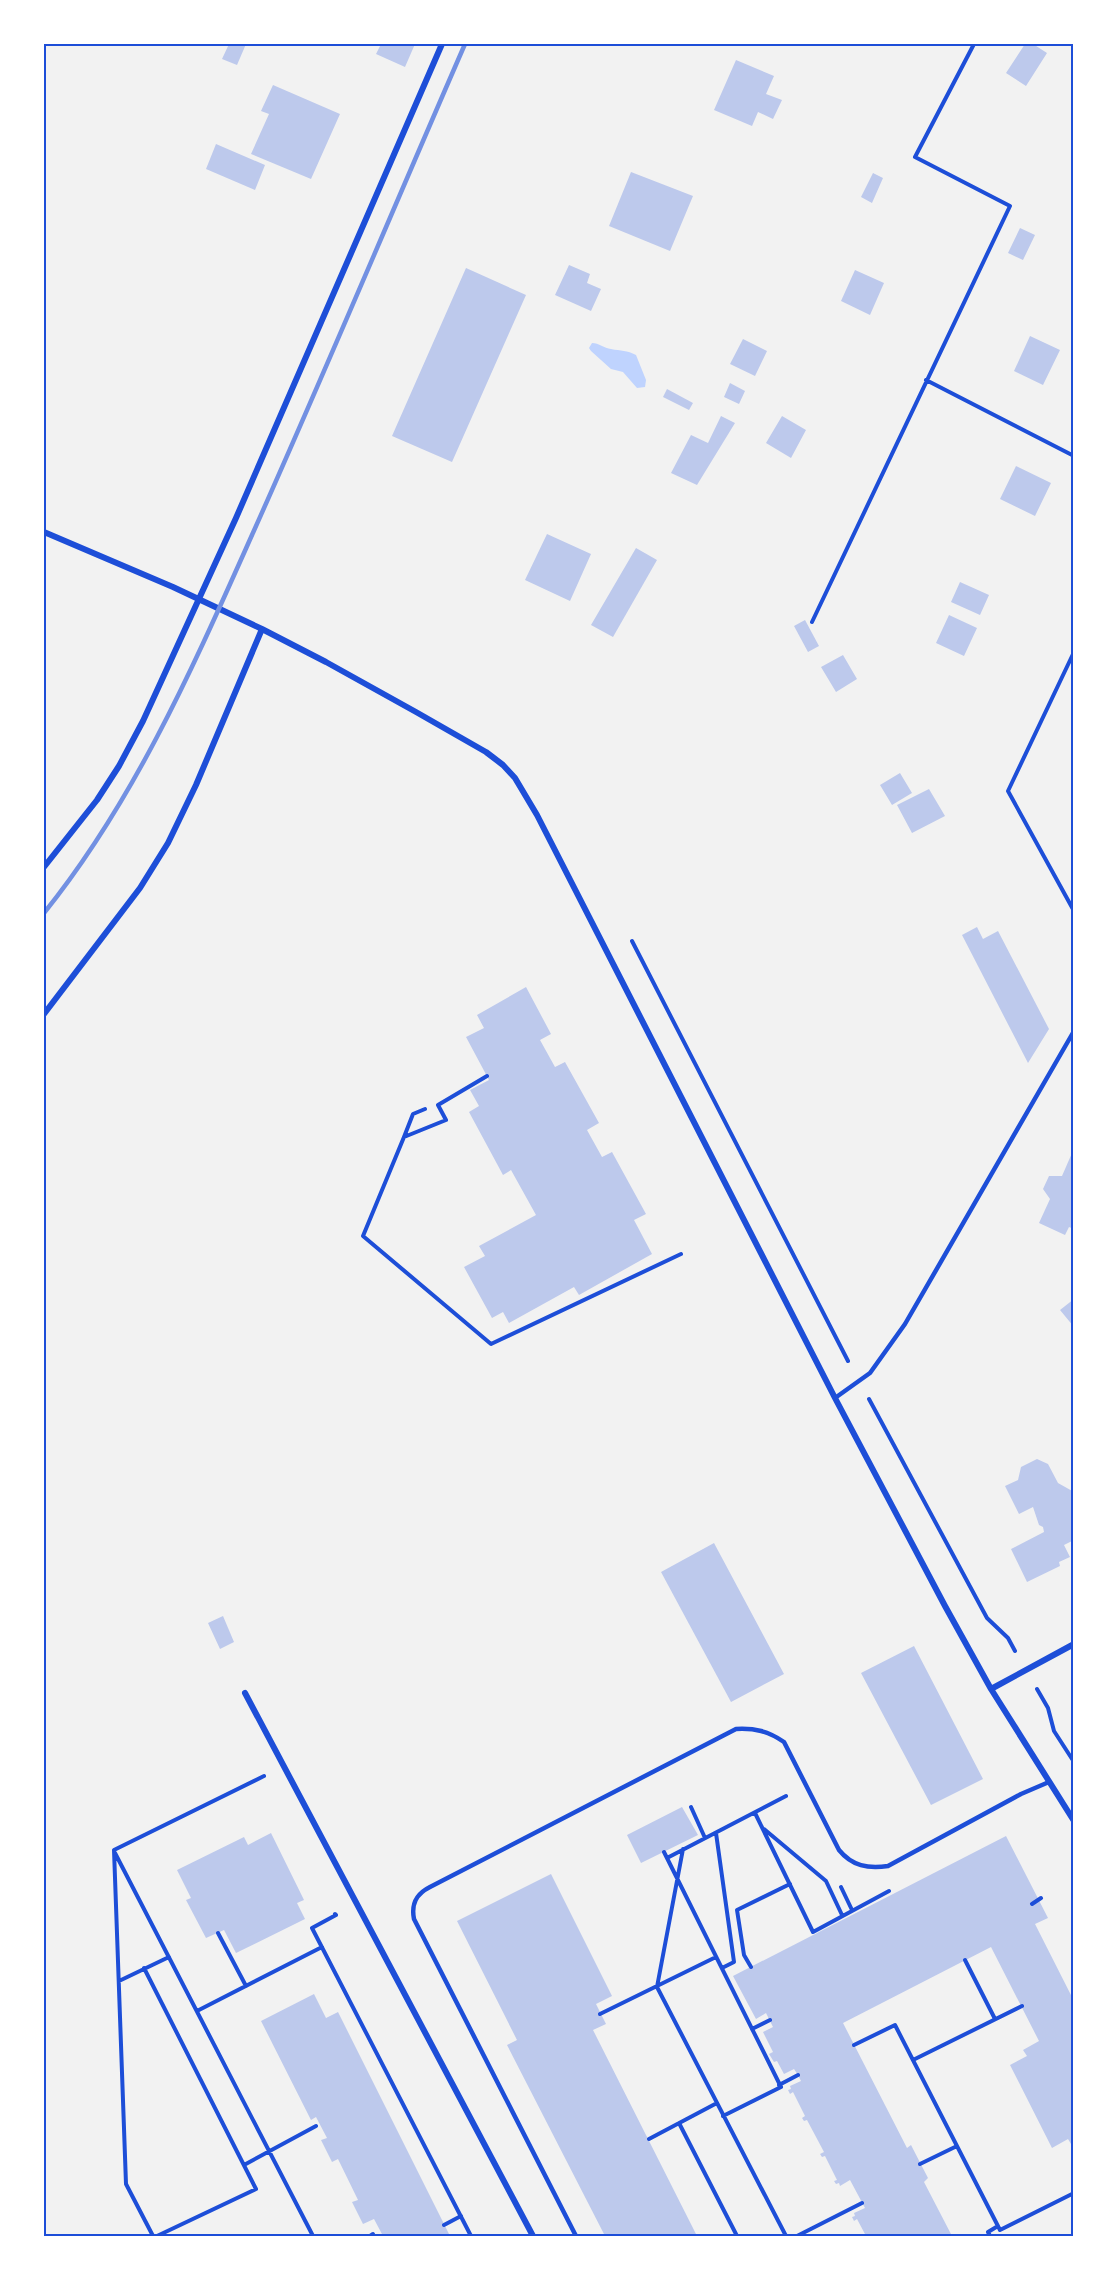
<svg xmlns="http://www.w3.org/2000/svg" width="1117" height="2280" font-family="'Times New Roman',serif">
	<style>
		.water { fill: #bfd3fe }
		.building { fill: #bdc9ec }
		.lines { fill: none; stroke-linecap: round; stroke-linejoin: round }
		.path { stroke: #1d4ed8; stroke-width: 4 }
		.service { stroke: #1d4ed8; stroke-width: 4.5 }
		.minor { stroke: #1d4ed8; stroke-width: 6 }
		.rail { stroke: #7290e2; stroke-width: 4.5 }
		.neatline { fill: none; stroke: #1d4ed8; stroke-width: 2 }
	</style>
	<rect width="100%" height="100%" fill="#f2f2f2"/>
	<path class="water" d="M592 343C599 343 604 348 611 349 621 351 627 350 636 355L646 380 645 387 637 388 623 372 611 369 591 351 589 348Z"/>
	<path class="building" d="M229 44H246L237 65 222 59Z
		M381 44H415L405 67 376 54Z
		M1025 44H1033L1047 53 1026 86 1006 73Z
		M736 60 774 76 766 94 782 100 773 119 758 112 752 126 714 110Z
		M273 85 340 114 311 179 251 154 269 114 261 111Z
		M216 144 265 165 255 190 206 169Z
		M631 172 693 196 670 251 609 226Z
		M873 173 883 178 872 203 861 197Z
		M1020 228 1035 235 1023 260 1008 253Z
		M569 265 590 274 587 283 601 289 591 311 555 295Z
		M466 268 526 295 452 462 392 436Z
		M855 270 884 283 870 315 841 301Z
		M1030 336 1060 350 1043 385 1014 371Z
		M743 339 767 351 755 376 730 364Z
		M730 383 745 391 739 404 724 397Z
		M667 389 693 403 689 410 663 397Z
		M721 416 735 423 697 485 671 473 691 435 708 443Z
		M782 416 806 430 791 458 766 443Z
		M1016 466 1051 483 1035 516 1000 499Z
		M547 534 591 554 570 601 525 580Z
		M636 548 657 560 613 637 591 625Z
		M960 582 989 595 980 615 951 602Z
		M949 615 977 628 964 656 936 643Z
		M805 620 819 646 808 652 794 626Z
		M843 655 857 679 836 692 821 667Z
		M900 773 912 793 892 805 880 785Z
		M929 789 945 816 912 833 897 805Z
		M977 927 983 939 998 931 1049 1029 1028 1063 962 935Z
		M526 987 551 1034 540 1040 555 1067 565 1062 599 1123 587 1130 602 1157 612 1152 646 1214 634 1220 652 1254 579 1295 574 1287 509 1323 503 1312 492 1318 464 1267 485 1256 479 1246 536 1215 511 1170 503 1175 469 1112 479 1106 470 1090 489 1080 466 1037 484 1028 477 1015Z
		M1072 1153 1074 1154V1229L1069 1227 1065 1235 1039 1223 1050 1199 1043 1189 1049 1176H1062Z
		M1074 1299V1327L1060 1310Z
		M1037 1459 1048 1464 1058 1483 1074 1492V1540L1064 1545 1070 1557 1059 1562 1060 1566 1027 1582 1011 1549 1044 1532 1043 1527 1039 1525 1033 1507 1019 1514 1005 1486 1018 1480 1021 1467Z
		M714 1543 784 1674 731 1702 661 1572Z
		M223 1616 234 1642 220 1649 208 1623Z
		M914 1646 983 1779 931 1805 861 1673Z
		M682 1807 698 1835 641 1863 627 1835Z
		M271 1833 304 1900 297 1903 305 1919 236 1953 224 1930 206 1938 186 1900 191 1898 177 1870 244 1837 248 1845Z
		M1006 1836 1048 1918 1035 1924 1074 2001V2149L1068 2139 1052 2148 1010 2065 1027 2056 1023 2050 1039 2041 991 1947 843 2023 907 2148 911 2145 928 2178 924 2182 952 2236H866L857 2219 854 2221 852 2217 855 2216 854 2213 865 2208 850 2180 840 2186 839 2183 836 2184 834 2181 837 2180 825 2156 822 2157 820 2154 824 2152 807 2120 804 2121 802 2118 805 2116 793 2092 790 2094 788 2090 791 2089 790 2086 801 2081 798 2075 794 2069 784 2074 777 2061 774 2062 769 2054 773 2052 763 2032 773 2027 766 2013 756 2019 733 1976Z
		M551 1874 612 1996 596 2004 606 2024 593 2030 697 2236H605L507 2045 517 2040 457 1921Z
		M314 1994 326 2018 338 2012 450 2236H383L374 2219 363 2224 352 2202 358 2200 338 2159 332 2162 321 2140 327 2138 316 2117 311 2120 261 2021Z"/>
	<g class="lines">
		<path class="path" d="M926 380 1074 456
			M812 622 1010 206 915 157 974 44
			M1074 652 1008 791 1074 911
			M632 941 848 1361
			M487 1076 438 1105 446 1120 404 1137 363 1236 491 1344 681 1254
			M404 1137 413 1114 425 1109
			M869 1399 987 1618 1008 1638 1015 1651
			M1037 1689 1048 1708 1054 1731 1074 1762
			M691 1807 705 1838
			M755 1813 813 1932 889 1891
			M764 1829 826 1881 842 1915
			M716 1833 734 1962 722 1968
			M683 1849 657 1987 786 2236
			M664 1852 781 2087 723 2116
			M115 1853 313 2236
			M667 1858 786 1796
			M841 1887 852 1910
			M1032 1904 1041 1898
			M335 1914 336 1915 312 1928 471 2236
			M218 1933 246 1986
			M965 1960 995 2019
			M751 1967 744 1955 737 1910 790 1884
			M144 1968 256 2189 157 2236
			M119 1981 169 1957
			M197 2011 322 1947
			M600 2014 716 1957
			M752 2029 770 2020
			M854 2045 895 2025 1000 2230 1074 2193
			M913 2060 1022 2006
			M779 2085 798 2075
			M679 2123 737 2236
			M649 2139 717 2103
			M920 2164 957 2146
			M244 2165 316 2126
			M444 2225 461 2216
			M153 2236 126 2184 114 1850 264 1776
			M370 2236 373 2234
			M797 2236 862 2203
			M990 2236 988 2232 998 2226"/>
		<path class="service" d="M835 1398 870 1373 905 1324 1074 1031
			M576 2236 414 1919C411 1904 416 1894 430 1887L736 1729C755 1728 768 1731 784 1742L839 1850C852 1866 868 1869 888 1866L1021 1794 1049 1782"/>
		<path class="minor" d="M44 532 173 587 262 629 326 662 416 712 486 752 503 765 515 778 537 815 835 1398 945 1606 991 1689 1074 1821
			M44 867 97 800 119 766 143 721 236 518 442 44
			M44 1014 140 888 168 843 196 785 262 629
			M991 1689 1074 1644
			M245 1693 533 2236"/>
		<path class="rail" d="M44 913C135 800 193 667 252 535 325 372 394 207 465 44"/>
	</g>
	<rect width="1117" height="2280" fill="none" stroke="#ffffff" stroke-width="90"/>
	<rect x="45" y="45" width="1027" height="2190" class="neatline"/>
</svg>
